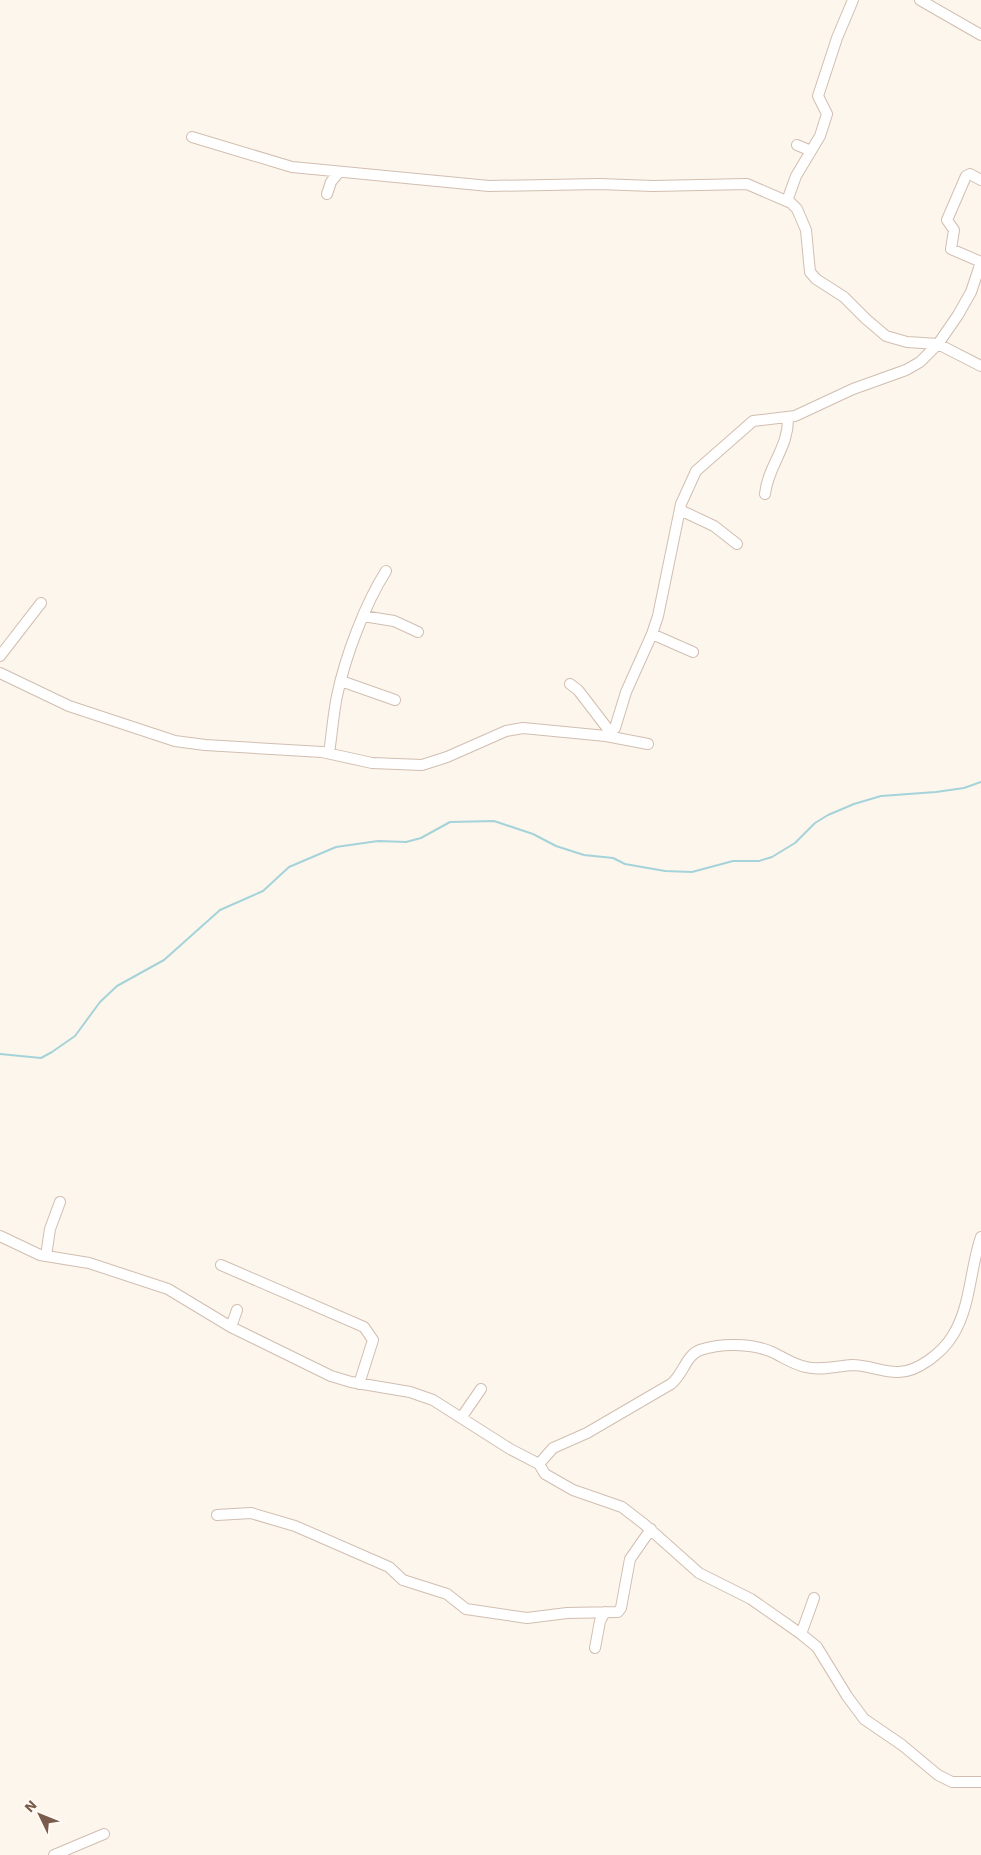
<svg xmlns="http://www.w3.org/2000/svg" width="981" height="1855" font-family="'Work Sans',sans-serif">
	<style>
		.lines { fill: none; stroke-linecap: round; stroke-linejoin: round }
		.stream { stroke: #a5d3da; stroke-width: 2 }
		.minor-casing { stroke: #d1beb0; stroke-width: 12 }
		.minor { stroke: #fff; stroke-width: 10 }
	</style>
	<rect width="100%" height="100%" fill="#fdf6ec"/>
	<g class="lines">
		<path class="stream" d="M0 1054 41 1058 52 1052 75 1036 100 1002 117 986 164 960 220 910 263 891 289 867 336 847 378 841 406 842 421 838 450 822 494 821 533 834 556 846 584 855 613 858 625 864 665 871 692 872 733 861H759L772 857 795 843 815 823 828 815 854 804 881 796 936 792 964 788 981 782"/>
		<g class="minor-casing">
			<path id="minor" d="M920 0 981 35
				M192 137 292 167 489 186 599 184 653 186 747 184 791 203 797 209 806 230 810 272 816 279 844 297 866 319 886 336 907 342 938 344 981 366
				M797 145 811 151
				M327 194 331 182 339 172
				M787 201 796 176 820 136 827 114 818 96 837 38 853 0
				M981 262 951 249 954 230 947 220 966 176 970 174 981 180
				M765 494C768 465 789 448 788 417
				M680 510 714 526 737 544
				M363 616 394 621 418 632
				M652 634 693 652
				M0 656 41 603
				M0 673 69 706 175 741 205 745 322 752 372 763 422 765 447 757 506 731 523 728 606 736 615 728 626 692 652 634 658 616 681 504 696 471 753 421 795 416 853 389 906 370 920 362 938 344 958 315 971 292 981 262
				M341 681 395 700
				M570 684 578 690 611 733
				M606 736 648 744
				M329 753C332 734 333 715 337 696 345 657 365 604 386 571
				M0 1236 40 1255 89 1263 168 1289 231 1327 331 1376 351 1382 410 1392 433 1400 510 1449 539 1464 553 1448 587 1433 671 1384C683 1375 686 1355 700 1350 721 1343 751 1343 772 1352 783 1357 794 1365 806 1367 820 1371 838 1366 852 1365 868 1365 882 1372 897 1372 917 1373 943 1352 953 1335 971 1306 970 1268 981 1237
				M46 1256 50 1229 60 1202
				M221 1265 364 1327 373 1340 359 1384
				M231 1327 237 1310
				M461 1418 481 1389
				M539 1464 545 1474 573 1490 622 1507 644 1524 699 1573 751 1599 801 1634 817 1647 847 1696 864 1719 902 1745 938 1775 952 1782H981
				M217 1515 251 1513 295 1526 389 1567 403 1580 447 1594 466 1609 527 1618 567 1613 618 1612 621 1608 630 1559 651 1529
				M801 1634 814 1598
				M595 1648 600 1621 605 1612
				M54 1855 104 1834"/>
		</g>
		<use href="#minor" class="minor"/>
	</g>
	<g transform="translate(40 1815) rotate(313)" stroke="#fffaf3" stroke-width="4" paint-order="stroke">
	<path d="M0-4L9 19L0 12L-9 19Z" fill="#7a5c4d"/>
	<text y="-8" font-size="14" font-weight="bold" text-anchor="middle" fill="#7a5c4d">N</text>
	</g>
</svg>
